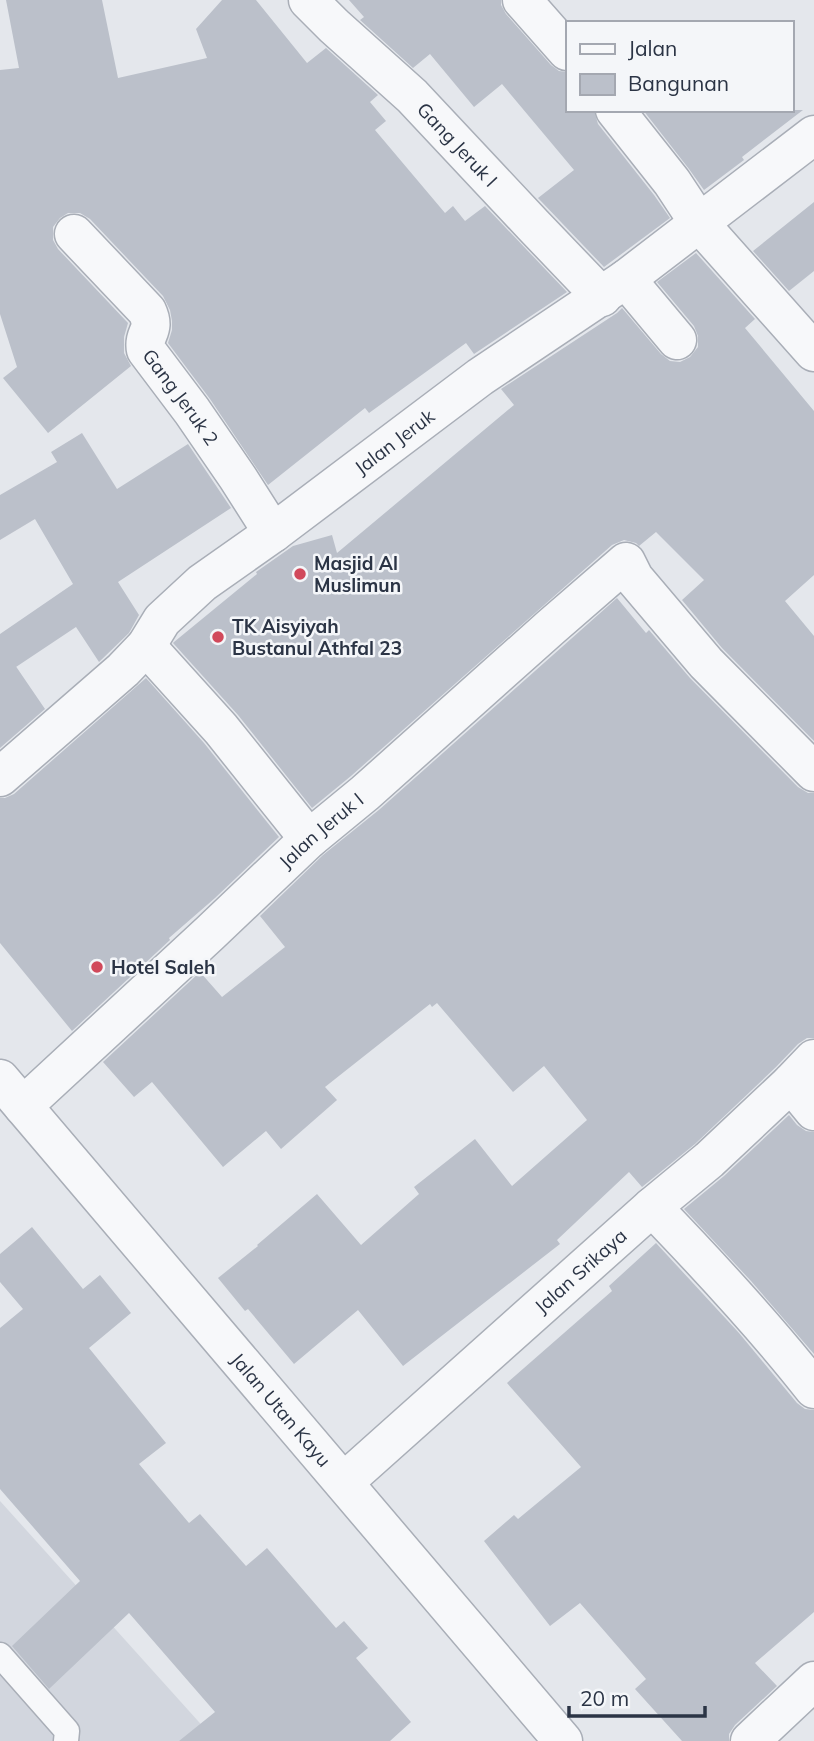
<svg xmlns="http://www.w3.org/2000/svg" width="814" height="1741" font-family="Mulish,sans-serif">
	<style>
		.built { fill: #d2d6de }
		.building { fill: #bbc0ca }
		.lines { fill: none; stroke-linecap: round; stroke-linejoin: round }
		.service-casing { stroke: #a9aeb7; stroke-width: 27 }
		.minor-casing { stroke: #a9aeb7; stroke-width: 41 }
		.tertiary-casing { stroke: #a9aeb7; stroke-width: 41 }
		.service { stroke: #f7f8fa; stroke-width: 24 }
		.minor { stroke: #f7f8fa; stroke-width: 38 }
		.tertiary { stroke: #f7f8fa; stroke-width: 38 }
		.poi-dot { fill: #d1495b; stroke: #f4f6f9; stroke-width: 2.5 }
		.labels { text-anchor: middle; stroke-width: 5; stroke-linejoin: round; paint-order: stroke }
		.street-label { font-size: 19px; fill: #2b3445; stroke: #f4f6f9 }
		.poi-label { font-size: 19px; font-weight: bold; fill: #2b3445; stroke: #f4f6f9; text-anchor: start }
	</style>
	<rect width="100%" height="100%" fill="#e4e7ec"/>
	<path class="built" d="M0 1501 216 1741H0Z"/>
	<path class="building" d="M6 0H102L118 78 207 58 196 29 222 0H256L307 63 326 48 378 95 370 102 386 121 375 130 445 213 453 206 465 221 485 206 567 292 474 354 466 343 369 413 365 408 268 485 210 399 168 343 172 330V321L170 310 163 296 90 219 80 213H68L60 218 53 227V240L58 249 128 323 124 337V353L131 366 48 433 3 378 17 367 0 314V70L19 68Z
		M349 0H501V5L506 14 551 65 559 71 567 72V110H594L598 124 654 195 670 218 604 267 538 198 574 170 502 84 474 107 430 54 413 68 360 20 364 17Z
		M643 110H803L742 157 744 160 704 190 689 169Z
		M814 202V271L789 291 753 251Z
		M696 253 755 319 745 328 814 411V575L785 601 814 636V741L722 648 682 600 704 580 656 532 639 546 636 543 624 540 612 545 351 776 312 808 238 715 173 643 174 642 257 574 256 572 293 546 332 535 337 553 514 405 501 389 617 313 622 308 661 354 670 361 680 362 690 357 698 347V336L694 326 657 282Z
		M82 433 117 489 188 444 231 508 118 582 139 615 129 633 99 662 76 627 16 667 0 643V634L73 584 35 519 0 540V495L57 462 51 452Z
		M617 598 646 633 649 630 690 678 798 787 808 793H814V1038H807L798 1044 776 1067 695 1144 642 1187 629 1172 557 1240 560 1244 403 1366 358 1310 294 1364 248 1309 245 1311 218 1278 258 1246 257 1245 317 1194 361 1245 419 1194 414 1187 475 1139 512 1186 587 1120 544 1066 513 1092 437 1003 432 1007 430 1004 325 1087 337 1100 281 1149 266 1131 223 1167 152 1082 134 1097 103 1062 200 972 222 997 285 947 260 916 323 855 380 809Z
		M0 643 45 709 0 748Z
		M146 678 204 743 279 837 215 898 169 938 170 940 72 1031 0 943V798H5L14 794Z
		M789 1115 797 1125 806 1131 814 1132V1354L751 1281 684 1209 724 1176Z
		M32 1227 83 1289 100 1275 131 1313 89 1348 166 1443 139 1464 189 1523 200 1514 246 1566 267 1548 336 1628 344 1621 368 1648 356 1658 411 1722 390 1741H179L215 1712 129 1613 49 1689 12 1646 80 1581 0 1489V1328L23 1309 0 1282V1254Z
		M656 1243 739 1333 797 1403 805 1409 814 1410V1612L755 1663 777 1686 735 1725 729 1734V1741H682L635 1689 646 1679 580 1603 550 1626 484 1541 514 1515 518 1519 581 1467 507 1383 612 1291 609 1286Z"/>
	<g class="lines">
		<g class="service-casing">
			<path id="service" d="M0 1655 67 1731 66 1741"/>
		</g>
		<g class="minor-casing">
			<g id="minor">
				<path id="s1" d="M308 0 334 26 412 96 533 225 602 297"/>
				<path d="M522 0 567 51"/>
				<path d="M615 110 672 182 699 223 814 352"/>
				<path id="s2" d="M74 234 147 311C157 332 142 333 146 350L192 411 238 478 273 533"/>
				<path d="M626 279 677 340"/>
				<path d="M146 646 221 729 309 839"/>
				<path id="s3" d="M0 777 123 670 146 646 162 620 202 583 273 533 480 377 626 279 814 135"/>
				<path d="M791 1083 814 1111"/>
				<path id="s4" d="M23 1106 210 933 309 839 365 793 551 627 626 562 634 578 706 663 814 772"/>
				<path d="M652 1207C708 1265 764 1325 814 1389"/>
				<path id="s5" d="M344 1482 652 1207 709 1160 791 1083 814 1059"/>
				<path d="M750 1741 814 1681"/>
			</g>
		</g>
		<g class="tertiary-casing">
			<g id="tertiary">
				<path id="s6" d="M0 1079 563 1741"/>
			</g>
		</g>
		<use href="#service" class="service"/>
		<use href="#minor" class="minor"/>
		<use href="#tertiary" class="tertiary"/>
	</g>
	<g class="poi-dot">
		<circle cx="300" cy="574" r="7"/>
		<circle cx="218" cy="637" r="7"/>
		<circle cx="97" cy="967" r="7"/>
	</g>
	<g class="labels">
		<g class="street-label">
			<text dy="7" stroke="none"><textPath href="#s1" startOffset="208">Gang Jeruk I</textPath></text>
			<text dy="7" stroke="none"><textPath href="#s2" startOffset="205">Gang Jeruk 2</textPath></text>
			<text dy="7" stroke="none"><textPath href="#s3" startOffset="520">Jalan Jeruk</textPath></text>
			<text dy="7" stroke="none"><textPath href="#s4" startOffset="406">Jalan Jeruk I</textPath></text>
			<text dy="7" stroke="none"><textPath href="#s5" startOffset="317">Jalan Srikaya</textPath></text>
			<text dy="7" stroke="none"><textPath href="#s6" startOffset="434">Jalan Utan Kayu</textPath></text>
		</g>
		<g class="poi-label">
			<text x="314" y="570">Masjid Al<tspan x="314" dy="22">Muslimun</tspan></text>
			<text x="232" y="633">TK Aisyiyah<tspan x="232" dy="22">Bustanul Athfal 23</tspan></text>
			<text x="111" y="974">Hotel Saleh</text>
		</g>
	</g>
	<rect x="566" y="21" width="228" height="91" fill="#f4f6f9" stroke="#a4a8b1" stroke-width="2"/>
	<rect x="580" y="44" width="35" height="10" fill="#f7f8fa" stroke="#a4a8b1" stroke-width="2"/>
	<text x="628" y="56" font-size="21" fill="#2b3445">Jalan</text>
	<rect x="580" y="74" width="35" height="21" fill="#bbc0ca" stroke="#a4a8b1" stroke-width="2"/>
	<text x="628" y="91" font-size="21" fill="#2b3445">Bangunan</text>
	<path d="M569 1706v10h136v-10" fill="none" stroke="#2b3445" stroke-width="3.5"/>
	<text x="580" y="1706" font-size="21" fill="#2b3445" stroke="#f4f6f9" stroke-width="5" paint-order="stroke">20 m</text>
</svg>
